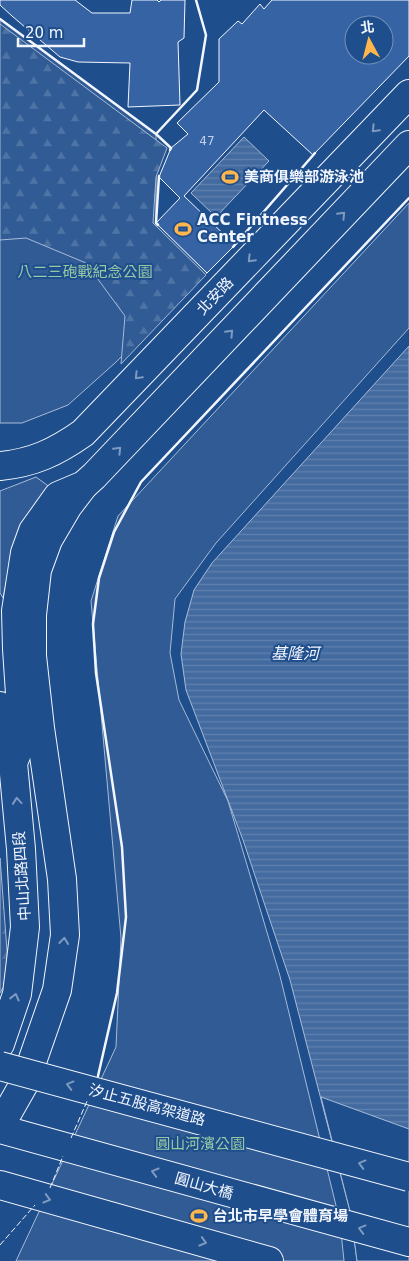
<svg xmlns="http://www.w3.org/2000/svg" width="409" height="1261" font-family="'DejaVu Sans','Noto Sans TC',sans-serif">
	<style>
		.built { fill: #305b95; stroke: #a8bbd7 }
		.forest { fill: url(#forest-firs); stroke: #a8bbd7 }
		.water { fill: url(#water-rules); stroke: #a8bbd7 }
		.pier { fill: #1f4e8c; stroke: #a8bbd7 }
		.building { fill: #3563a3; stroke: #f2f6ff; fill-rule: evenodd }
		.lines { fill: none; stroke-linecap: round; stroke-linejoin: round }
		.major-casing { stroke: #f2f6ff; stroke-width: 30 }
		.highway-casing { stroke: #f2f6ff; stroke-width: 30 }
		.major { stroke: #1f4e8c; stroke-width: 28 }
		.highway { stroke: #1f4e8c; stroke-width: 28 }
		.highway-bridge-casing { stroke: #f2f6ff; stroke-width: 30; stroke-linecap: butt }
		.highway-bridge { stroke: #1f4e8c; stroke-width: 28 }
		.fence { stroke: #f2f6ff; stroke-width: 1; stroke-dasharray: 6 2.5; stroke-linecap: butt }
		.wall { stroke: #f2f6ff; stroke-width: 2.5 }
		.oneway { stroke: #7e9ac0 }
		.labels { text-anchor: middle; stroke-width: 4; stroke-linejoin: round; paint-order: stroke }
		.number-label { font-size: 12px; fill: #c3d1e8 }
		.poi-label { font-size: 15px; font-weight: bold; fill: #f2f6ff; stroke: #1f4e8c; text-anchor: start }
		.park-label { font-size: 15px; fill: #97c8a6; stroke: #1f4e8c }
		.street-label { font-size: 15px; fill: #f2f6ff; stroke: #1f4e8c }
		.water-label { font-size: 16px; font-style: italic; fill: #f2f6ff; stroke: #1f4e8c }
	</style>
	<defs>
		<pattern id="forest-firs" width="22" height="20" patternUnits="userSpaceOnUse" patternTransform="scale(1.25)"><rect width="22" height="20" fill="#305b95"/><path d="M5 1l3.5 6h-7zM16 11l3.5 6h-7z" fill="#4e73a5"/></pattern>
		<pattern id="water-rules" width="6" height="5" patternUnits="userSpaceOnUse" patternTransform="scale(1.25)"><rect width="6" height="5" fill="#446ba0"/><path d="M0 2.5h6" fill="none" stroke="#5f81ae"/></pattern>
	</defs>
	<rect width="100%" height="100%" fill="#1f4e8c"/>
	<path class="built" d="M0 19 156 134V223L207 273 115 363 68 405 22 423H0Z
		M409 203V328L216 543 175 599 170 653 179 700 228 801 280 976 340 1222 344 1261H16L116 1047 121 938 91 601 118 516Z
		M36 477 51 488 8 574 3 598 0 593V491Z"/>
	<path class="forest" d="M0 24 167 148 156 177 153 223 206 275 121 364 125 316 86 263 26 238 0 240Z
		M0 858 9 977 0 993Z"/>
	<path class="water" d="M244 137 269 161 216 217 191 193Z
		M409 346V1261H357L351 1215 290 980 243 840 186 690 181 654 185 622 194 590 212 563Z"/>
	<path class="pier" d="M321 1097 409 1129V1171L335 1152Z
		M337 1160 409 1180V1261H357L351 1215Z"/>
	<path class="building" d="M0 0H75L92 13H130L132 0H157L159 2 161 0H185L184 38 178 42 180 105 128 107 130 63 78 62 60 57 12 16 0 5Z
		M272 0H409V56L313 155 264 110 184 196 235 245 207 273 156 223 180 198 159 177 171 148 188 134 177 123 219 82V39L238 21 242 24 260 4 264 9ZM354 25H384V55H354Z"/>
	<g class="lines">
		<g class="major-casing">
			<path id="major" d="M0 466C33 463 56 452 83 433L409 94
				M0 706 13 763 21 849 25 927 17 994 0 1044
				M13 763 23 738 17 649 16 611 25 553 33 531 58 496 84 485 94 476 409 145"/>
		</g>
		<g class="highway-casing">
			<path id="highway" d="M0 1126 25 1082 57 990 65 935 62 879 40 728 32 656V615L37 570 48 540 68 506 84 485
				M0 1129 409 1242
				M0 1185 269 1261"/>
		</g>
		<use href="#major" class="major"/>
		<use href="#highway" class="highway"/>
		<g class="highway-bridge-casing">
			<path id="highway-bridge" d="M0 1066 409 1177"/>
		</g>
		<use href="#highway-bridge" class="highway-bridge"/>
		<path class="fence" d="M71 1138 88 1099
			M50 1188 63 1156
			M0 1245 35 1205"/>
		<path class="wall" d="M0 19 156 134 197 90 206 35 196 0
			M156 134 171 148 170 150
			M158 225 156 223 159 176
			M233 247 315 153
			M98 1076 117 993 126 917 122 847 96 673 93 624 99 578 114 532 141 482 409 198"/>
	</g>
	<defs><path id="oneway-chevron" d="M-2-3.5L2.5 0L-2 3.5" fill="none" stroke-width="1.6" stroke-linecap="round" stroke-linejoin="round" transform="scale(1.25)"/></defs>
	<g class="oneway">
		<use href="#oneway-chevron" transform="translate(375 129) rotate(134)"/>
		<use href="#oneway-chevron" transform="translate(342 215) rotate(-46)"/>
		<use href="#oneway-chevron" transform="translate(251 259) rotate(134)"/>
		<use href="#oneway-chevron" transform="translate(230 333) rotate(-46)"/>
		<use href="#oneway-chevron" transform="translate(138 376) rotate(134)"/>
		<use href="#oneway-chevron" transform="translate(118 450) rotate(-46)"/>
		<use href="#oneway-chevron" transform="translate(17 801) rotate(-95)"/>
		<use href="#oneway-chevron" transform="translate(64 941) rotate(-84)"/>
		<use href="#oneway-chevron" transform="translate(15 997) rotate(-76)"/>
		<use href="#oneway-chevron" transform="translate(70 1085) rotate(-165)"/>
		<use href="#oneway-chevron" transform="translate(362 1164) rotate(-165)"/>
		<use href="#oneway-chevron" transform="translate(155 1172) rotate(-164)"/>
		<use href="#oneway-chevron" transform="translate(47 1199) rotate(16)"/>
		<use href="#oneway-chevron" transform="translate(362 1229) rotate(-165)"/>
		<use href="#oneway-chevron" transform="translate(203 1242) rotate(16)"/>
	</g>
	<defs>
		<g id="stadium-bare" transform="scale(1.35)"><path d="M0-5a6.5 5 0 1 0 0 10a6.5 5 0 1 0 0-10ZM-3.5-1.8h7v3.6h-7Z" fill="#ffb74d" stroke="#1f4e8c" stroke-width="2.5" paint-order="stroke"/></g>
	</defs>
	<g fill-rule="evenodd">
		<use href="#stadium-bare" x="230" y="177"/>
		<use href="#stadium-bare" x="183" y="229"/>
		<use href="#stadium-bare" x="199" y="1216"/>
	</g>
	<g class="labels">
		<g class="number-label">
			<text x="207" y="145">47</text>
		</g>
		<g class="poi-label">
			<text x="244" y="182">美商俱樂部游泳池</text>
			<text x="197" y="225">ACC Fintness<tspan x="197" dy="17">Center</tspan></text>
			<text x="213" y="1221">台北市早學會體育場</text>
		</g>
		<g class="park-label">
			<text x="85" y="277">八二三砲戰紀念公園</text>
			<text x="200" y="1149">圓山河濱公園</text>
		</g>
		<g class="street-label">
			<text transform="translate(215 296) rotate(-46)" y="5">北安路</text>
			<text transform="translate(22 876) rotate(-94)" y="5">中山北路四段</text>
			<text transform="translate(147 1105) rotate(15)" y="5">汐止五股高架道路</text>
			<text transform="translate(204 1186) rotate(16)" y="5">圓山大橋</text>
		</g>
		<g class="water-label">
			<text x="295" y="659">基隆河</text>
		</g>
	</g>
	<g transform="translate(369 40) rotate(353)"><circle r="24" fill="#1f4e8c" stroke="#7391ba"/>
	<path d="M0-4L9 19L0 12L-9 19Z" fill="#ffb74d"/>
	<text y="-8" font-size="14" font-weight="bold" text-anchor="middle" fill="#f2f6ff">北</text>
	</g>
	<path d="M18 38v8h66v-8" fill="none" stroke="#f2f6ff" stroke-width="2.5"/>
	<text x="25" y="38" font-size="15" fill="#f2f6ff" stroke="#1f4e8c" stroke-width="4" paint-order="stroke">20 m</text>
</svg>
